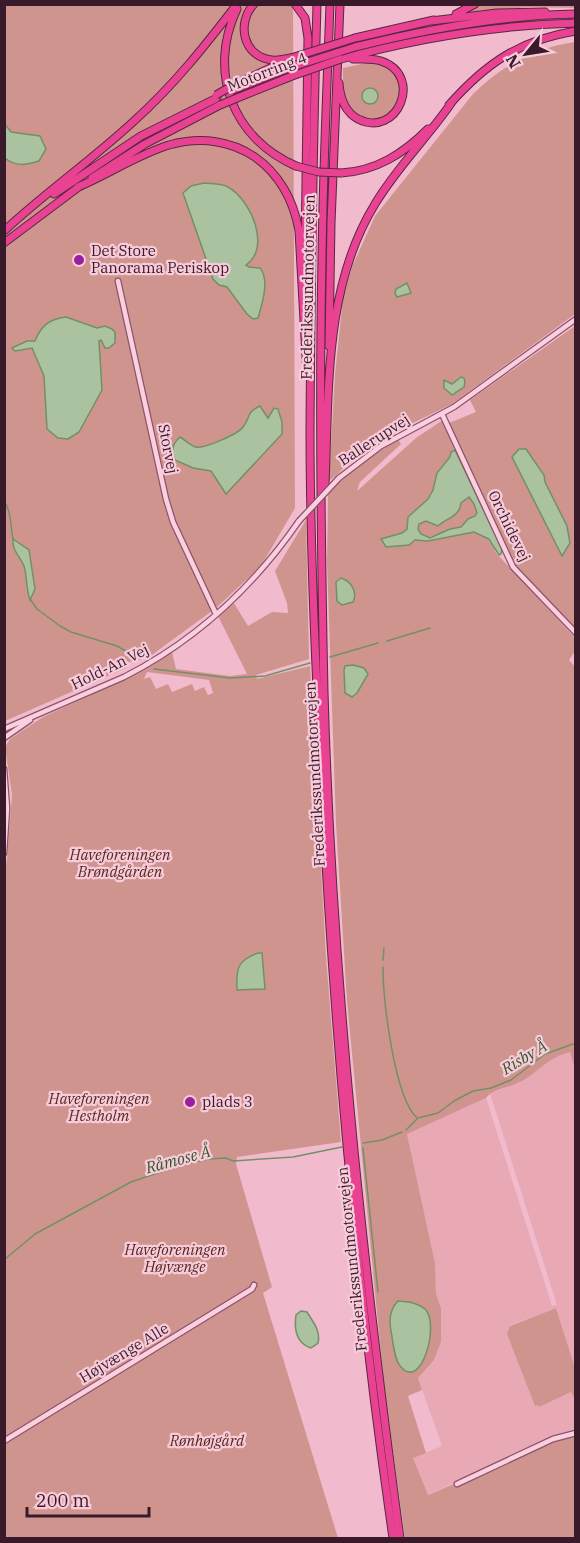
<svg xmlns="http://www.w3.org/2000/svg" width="580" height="1543" font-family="'IBM Plex Serif',serif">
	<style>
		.farmland { fill: #e8a8b4 }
		.green { fill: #d0948f; fill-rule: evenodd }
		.water { fill: #abc2a0; stroke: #729067; stroke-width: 1.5; fill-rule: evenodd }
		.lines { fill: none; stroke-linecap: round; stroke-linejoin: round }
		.stream { stroke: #729067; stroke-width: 1.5 }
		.minor-casing { stroke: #8a546f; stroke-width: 7 }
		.highway-casing { stroke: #572943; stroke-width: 9 }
		.minor { stroke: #fccfde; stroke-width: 4.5 }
		.highway { stroke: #ea4292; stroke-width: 7 }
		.minor-bridge-casing { stroke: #8a546f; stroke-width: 7; stroke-linecap: butt }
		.highway-bridge-casing { stroke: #572943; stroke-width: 9; stroke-linecap: butt }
		.minor-bridge { stroke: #fccfde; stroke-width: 4.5 }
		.highway-bridge { stroke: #ea4292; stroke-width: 7 }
		.poi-dot { fill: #991f9e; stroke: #f8cbda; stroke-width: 2 }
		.labels { text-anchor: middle; stroke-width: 4.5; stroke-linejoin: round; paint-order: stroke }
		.street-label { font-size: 15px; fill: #381a2a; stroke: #f8cbda }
		.poi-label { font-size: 15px; fill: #381a2a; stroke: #f8cbda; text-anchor: start }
		.park-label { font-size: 15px; font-style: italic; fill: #562b1f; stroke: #f8cbda }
		.water-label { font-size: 16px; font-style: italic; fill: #2c5928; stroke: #f8cbda }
	</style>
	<rect width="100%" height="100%" fill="#f1bbcd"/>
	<path class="farmland" d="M570 1052 576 1069 575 1368 556 1308 510 1325 539 1407 571 1392 575 1399V1433L553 1439 427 1495 412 1458 442 1446 418 1378 434 1360 441 1342V1308L436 1294 435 1263 407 1134 486 1098 552 1306 557 1305 490 1093 518 1084 556 1055Z"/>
	<path class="green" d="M5 5H293L295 508 261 566 216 608 149 657 145 655 128 663 126 668 5 721Z
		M478 5H575V8L529 7 469 13Z
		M575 42V314L452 404 386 436 354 454 339 473 329 481 335 374 343 298 352 267 375 216 473 94C501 66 536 47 575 42Z
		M366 63C371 64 379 64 384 66 417 80 393 135 358 114 342 104 343 85 343 68Z
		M575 326V630L515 566 449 423 476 412 470 400Z
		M443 420 455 450 451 452 450 457 437 473 433 490 428 499 407 529 402 533 394 534 409 545C418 536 471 529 482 535 490 538 493 546 496 553L575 638V651L569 660 576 668 575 1069 570 1052C545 1058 537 1075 516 1084 505 1089 493 1089 486 1098L407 1134 435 1263 436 1294 441 1308V1342L434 1360 418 1378 422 1390 408 1396 426 1453 413 1458 428 1495 456 1483 462 1484 549 1443 575 1435V1538H405L384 1385 347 1001 336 824 327 562 328 493 360 464 398 439 401 444 360 482 357 491 416 438Z
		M469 497 474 504 477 513 475 516 468 519 461 527 450 529 430 538 421 534 418 529 419 525 426 521 438 526C447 518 460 516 461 503Z
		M306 520 309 659 256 675 257 679 310 666 326 957 341 1142 237 1157 236 1164 272 1287 263 1293 338 1538H5L4 873 7 859 12 795 5 747 10 739 43 717 144 670 172 652 176 669 230 676 247 674 218 616 234 603 248 626 272 612 288 613 287 603 275 571ZM147 672 209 680 213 693 208 695 204 687 195 691 192 684 172 692 168 684 156 689 150 677 144 679Z
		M556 1308 575 1368V1399L571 1392 539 1407 538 1405 535 1406 507 1334 510 1326Z"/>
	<path class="water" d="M362 96a8 8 0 1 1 16 0a8 8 0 1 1-16 0Z
		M4 123 11 132 40 136 46 149 39 161C26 165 15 167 5 158Z
		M204 183C212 184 221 183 228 187 250 199 272 247 246 265L249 267 260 268C270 280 262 304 258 318L253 319 247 314 227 287 219 285 213 279 183 193 191 186Z
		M407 283 411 293 397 297 395 293 396 289Z
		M66 317 97 328 105 326 112 329 115 332V343L109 348H105L101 340 99 341 102 390 79 432 68 439 58 438 47 429 44 376 32 348 15 351 12 348 27 341H35C41 326 49 319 66 317Z
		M461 377 464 378 465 382 464 387 452 395 444 388V380L452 384Z
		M260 406 268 418 274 408 278 409 282 422V434L226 494 211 471 193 468 175 460C172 450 171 445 180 437 185 440 191 446 196 447 204 449 238 434 243 427 251 418 245 413 260 406Z
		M519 449H526L544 475 545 482 567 526 570 543 562 556 512 457Z
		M455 450 502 549 501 554 499 555 489 539 474 532 428 541 415 540 409 545 386 547 381 539 402 533 407 529 408 517 428 499 433 490 437 473 450 457 451 452ZM469 497 474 504 477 513 475 516 468 519 461 527 450 529 430 538 421 534 418 529 419 524 426 521 438 526C447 518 460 516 461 503Z
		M13 539 29 550 35 589 30 600C26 589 27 576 24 566 20 556 12 551 13 539Z
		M341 578C351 581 358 592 353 602L342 605 337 601 336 582Z
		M353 665 364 668 368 674 357 693 352 697 345 693 344 670 345 666Z
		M258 953H262L265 989 237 990C236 968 237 961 258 953Z
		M398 1301C407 1302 417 1302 425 1309 440 1323 422 1391 401 1367 394 1360 393 1341 391 1331 389 1321 390 1309 398 1301Z
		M301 1311 307 1312C313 1322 321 1331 318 1343L311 1348C296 1343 294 1329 296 1315Z"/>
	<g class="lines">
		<path class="stream" d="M4 501C12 513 10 525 13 539
			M30 599 37 609 60 626 71 632 117 646 140 659
			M387 641 430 628
			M330 657 378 643
			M154 669 230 678 265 676 310 663
			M383 960 384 948
			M383 967C383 999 394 1097 417 1118
			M418 1118 438 1113 454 1101 473 1091 491 1088 511 1080 545 1054 576 1043
			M406 1130 417 1119
			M363 1143 382 1140 402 1132
			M363 1148 378 1292
			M4 1260 35 1234 131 1182 181 1165 208 1159 226 1158 233 1161 293 1157 342 1147"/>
		<g class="minor-casing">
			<path id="minor" d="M118 281 166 499 173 522 216 614
				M442 414 513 567 576 633
				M339 478 381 446 454 407 576 319
				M4 729 124 677C195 641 254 586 299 521
				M4 738 30 720
				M4 769 7 808 4 853
				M4 1441 252 1289 254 1285
				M457 1484 553 1439 576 1433"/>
		</g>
		<g class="highway-casing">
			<path id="highway" d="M254 4C236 23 243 57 272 60 278 61 285 59 291 58
				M295 4 305 18 308 38 305 253
				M317 4C313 146 311 288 310 429 310 551 316 672 322 792 335 1042 357 1291 393 1538
				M330 4C327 89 323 174 322 259 319 404 321 548 324 692 332 975 362 1258 400 1538
				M237 9C207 72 233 139 296 166
				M456 14 475 4
				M431 21 497 13 545 12
				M355 38 434 20
				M355 47C427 29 501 15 576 14
				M341 59C418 38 496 25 576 23
				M339 83C340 97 345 112 358 119 398 139 424 75 381 61 372 58 362 59 353 59
				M232 86 283 62
				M233 90 292 67
				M237 98 292 76
				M449 105C486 63 520 40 576 31
				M341 173C376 171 403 154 428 129
				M92 178 145 144 220 105
				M78 187C107 175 139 154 169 145 235 127 288 166 299 231L307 374
				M54 194 141 136 217 98
				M4 231C46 192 92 160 134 121 173 86 205 46 237 4
				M4 243 80 186
				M329 346 331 223 340 4
				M325 485C329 390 324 287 375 204 397 167 428 137 452 102"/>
		</g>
		<use href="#minor" class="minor"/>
		<use href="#highway" class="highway"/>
		<g class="minor-bridge-casing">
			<path id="minor-bridge" d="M299 521 339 478"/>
		</g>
		<g class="highway-bridge-casing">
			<path id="highway-bridge" d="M291 58 355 38
				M292 67 355 47
				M292 76 341 59
				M216 95 232 86
				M220 105 237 98
				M296 166 319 172 341 173"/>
		</g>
		<use href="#minor-bridge" class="minor-bridge"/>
		<use href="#highway-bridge" class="highway-bridge"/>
	</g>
	<g class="poi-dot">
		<circle cx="79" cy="260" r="6"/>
		<circle cx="190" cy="1102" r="6"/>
	</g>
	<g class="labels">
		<g class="street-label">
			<text transform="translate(267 72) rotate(-21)" y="5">Motorring 4</text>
			<text transform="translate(308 287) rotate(-89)" y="5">Frederikssundmotorvejen</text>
			<text transform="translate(374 440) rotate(-33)" y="5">Ballerupvej</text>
			<text transform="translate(168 449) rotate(79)" y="5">Storvej</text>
			<text transform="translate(509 526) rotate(64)" y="5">Orchidevej</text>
			<text transform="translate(110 667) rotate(-26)" y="5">Hold-An Vej</text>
			<text transform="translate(315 774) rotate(-93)" y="5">Frederikssundmotorvejen</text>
			<text transform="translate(352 1259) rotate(-96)" y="5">Frederikssundmotorvejen</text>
			<text transform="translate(124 1353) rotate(-31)" y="5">Højvænge Alle</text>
		</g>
		<g class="poi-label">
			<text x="91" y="256">Det Store<tspan x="91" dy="17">Panorama Periskop</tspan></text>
			<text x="202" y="1107">plads 3</text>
		</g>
		<g class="park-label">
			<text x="120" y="860">Haveforeningen<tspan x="120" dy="17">Brøndgården</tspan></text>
			<text x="99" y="1104">Haveforeningen<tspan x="99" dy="17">Hestholm</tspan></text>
			<text x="175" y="1255">Haveforeningen<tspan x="175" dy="17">Højvænge</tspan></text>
			<text x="207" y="1446">Rønhøjgård</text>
		</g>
		<g class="water-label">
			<text transform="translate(524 1057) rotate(-31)" y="6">Risby Å</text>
			<text transform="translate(178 1159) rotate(-15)" y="6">Råmose Å</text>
		</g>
	</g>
	<rect width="580" height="1543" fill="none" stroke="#381a2a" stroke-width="12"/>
	<g transform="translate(526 54) rotate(240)" stroke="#f8cbda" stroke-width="4.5" paint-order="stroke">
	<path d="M0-4.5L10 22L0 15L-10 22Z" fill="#381a2a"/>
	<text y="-9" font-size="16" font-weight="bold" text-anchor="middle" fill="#381a2a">N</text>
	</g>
	<path d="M27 1507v9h122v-9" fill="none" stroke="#381a2a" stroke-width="3"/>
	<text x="36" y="1507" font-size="18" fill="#381a2a" stroke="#f8cbda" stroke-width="4.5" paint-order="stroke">200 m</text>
</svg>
